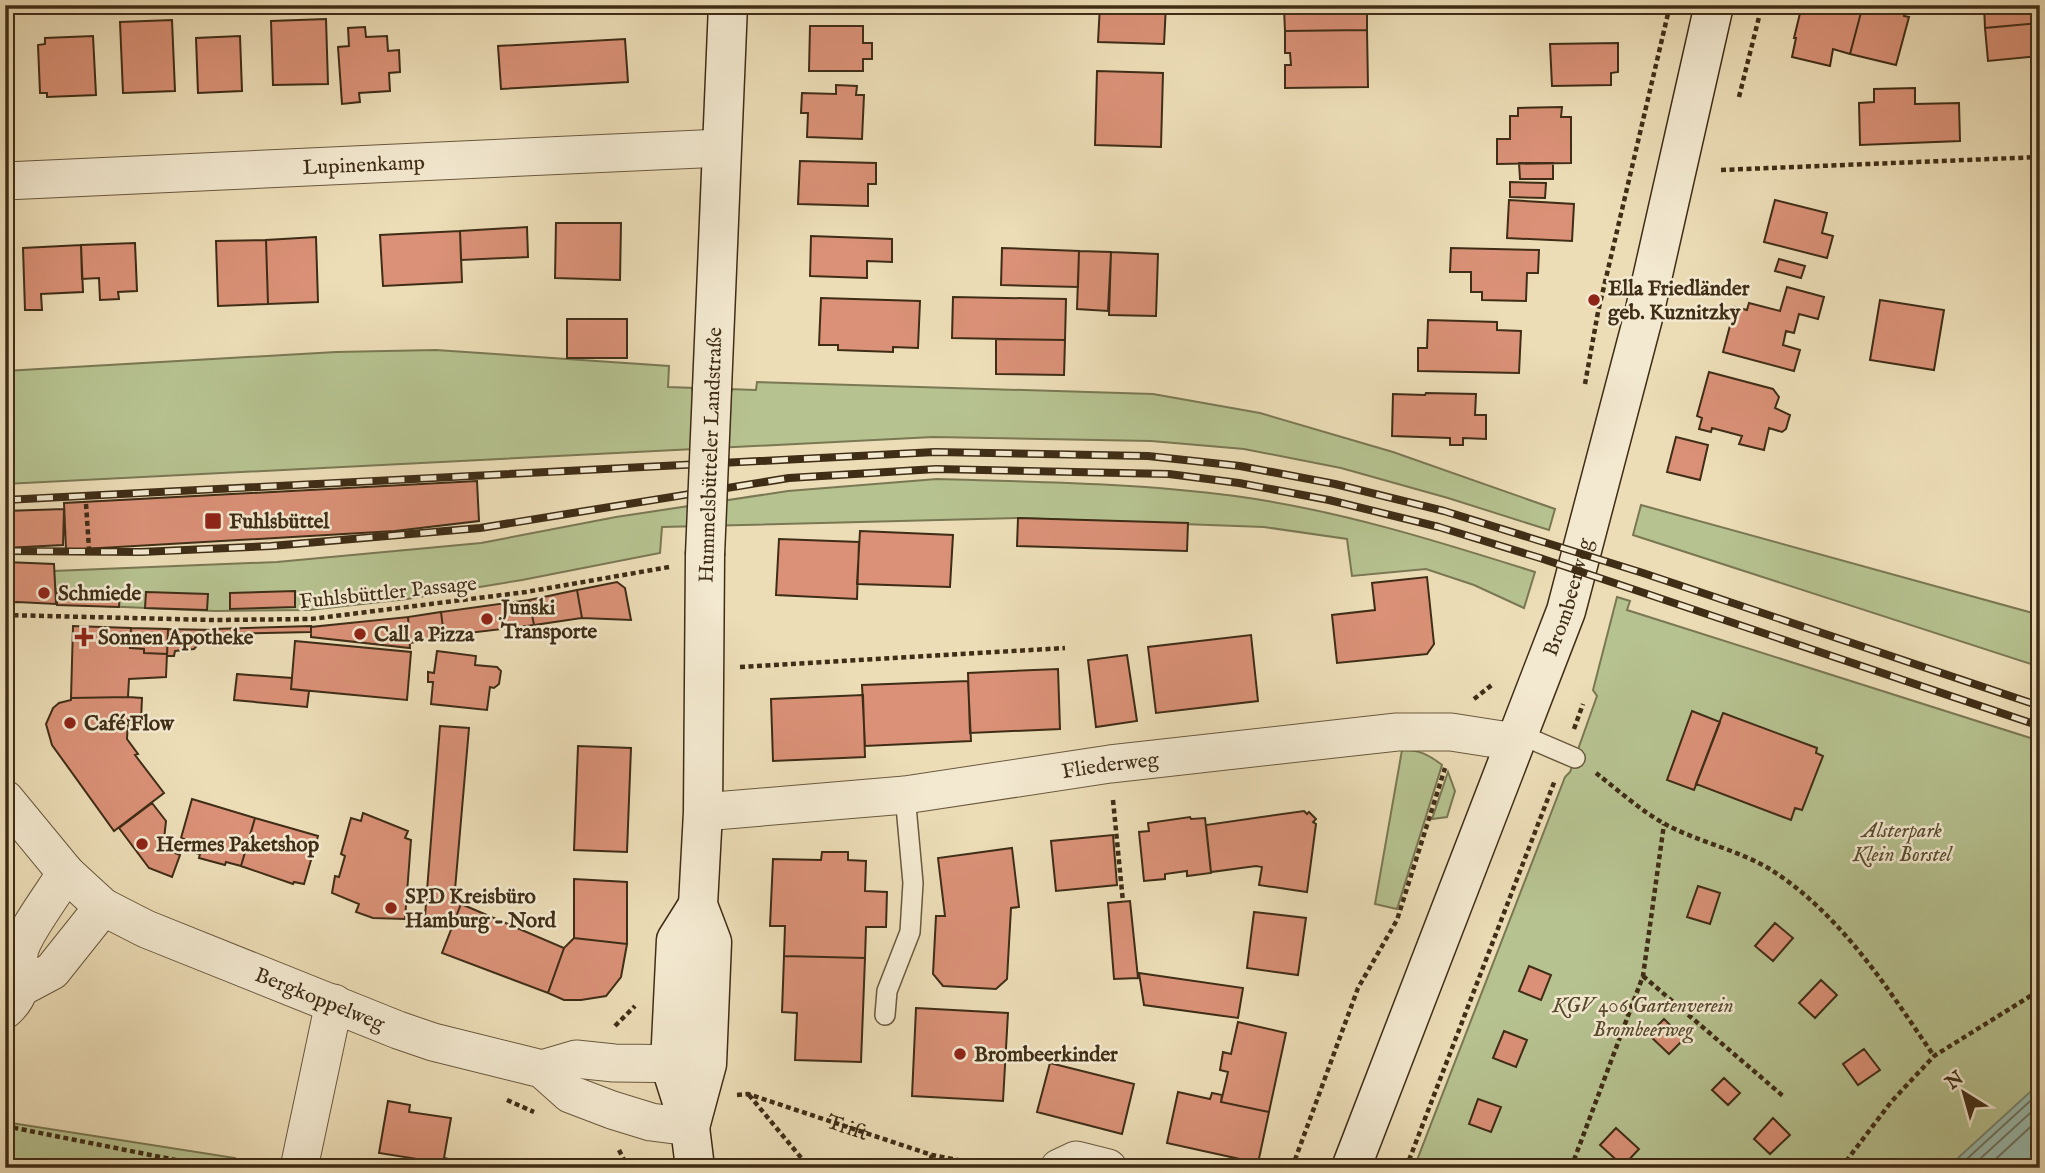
<svg xmlns="http://www.w3.org/2000/svg" width="2045" height="1173" font-family="'IM FELL English',serif">
	<style>
		.green { fill: #b6c290; stroke: #7a7853; stroke-width: 2 }
		.water { fill: #99bcaf; stroke: #758372; stroke-width: 2 }
		.lines { fill: none; stroke-linecap: round; stroke-linejoin: round }
		.shore { stroke: #6c7462; stroke-width: 2 }
		.building { fill: #da9177; stroke: #3f2d16; stroke-width: 2 }
		.service-casing { stroke: #6a593e; stroke-width: 22 }
		.minor-casing { stroke: #6a593e; stroke-width: 39 }
		.secondary-casing { stroke: #3f2d16; stroke-width: 41 }
		.path { stroke: #3f2d16; stroke-width: 4.5; stroke-dasharray: 5 3.5; stroke-linecap: butt }
		.service { stroke: #f3e9d0; stroke-width: 19 }
		.minor { stroke: #f3e9d0; stroke-width: 37 }
		.secondary { stroke: #f3e9d0; stroke-width: 38 }
		.rail-casing { stroke: #3f2d16; stroke-width: 8 }
		.rail { stroke: #f3e9d0; stroke-width: 5; stroke-dasharray: 16; stroke-linecap: butt }
		.secondary-bridge-casing { stroke: #3f2d16; stroke-width: 41; stroke-linecap: butt }
		.secondary-bridge { stroke: #f3e9d0; stroke-width: 38 }
		.poi-dot { fill: #8f2418; stroke: #f3e9d0; stroke-width: 2.5 }
		.labels { text-anchor: middle; stroke-width: 5; stroke-linejoin: round; paint-order: stroke }
		.street-label { font-size: 21px; fill: #3f2d16; stroke: #f3e9d0 }
		.poi-label { font-size: 21px; font-weight: bold; fill: #3f2d16; stroke: #f3e9d0; text-anchor: start }
		.park-label { font-size: 21px; font-style: italic; fill: #574b2e; stroke: #f3e9d0 }
	</style>
	<rect width="100%" height="100%" fill="#ecddb7"/>
	<filter id="stains"><feTurbulence type="fractalNoise" baseFrequency=".00286" numOctaves="4"/><feColorMatrix values="0 0 0 0 .2 0 0 0 0 .09 0 0 0 0 .02 0 0 0 .5 -.17"/></filter>
	<radialGradient id="worn" r=".72"><stop offset=".6" stop-color="#630" stop-opacity="0"/><stop offset="1" stop-color="#630" stop-opacity=".3"/></radialGradient>
	<path class="green" d="M436 350 669 366 668 387 756 390 757 382 1153 394 1260 413 1393 452 1555 509 1549 530 1448 498 1341 468 1244 449 1151 441 933 437 5 484V371L336 352Z
		M937 479C1037 482 1136 483 1235 496 1338 510 1437 541 1535 572L1524 608 1474 585 1426 569 1352 576 1347 539 1264 527 1018 518 662 527 660 553 522 580 407 599 309 610 215 611 56 604 53 571 277 562 481 543 616 517 788 491Z
		M1641 505 2040 615V667L1633 535Z
		M1617 597 1630 601 1627 610 2040 741V1168H1414L1565 777 1570 772 1597 696 1593 690Z
		M1402 750C1419 750 1428 754 1442 765L1397 909 1375 904Z
		M1448 772 1455 791 1447 817 1432 819Z
		M5 1122 235 1158 233 1168H5Z"/>
	<path class="water" d="M2040 1083V1168H1947Z"/>
	<g class="lines">
		<path class="shore" d="M1957 1168 2040 1092
			M1970 1168 2040 1104
			M1986 1168 2040 1118"/>
	</g>
	<path class="building" d="M578 5H626V12L578 13Z
		M1100 5H1166L1164 44 1098 42Z
		M1289 5H1367V30L1285 31 1284 8H1289Z
		M1561 5H1650V8H1561Z
		M1802 5H1863L1850 54 1833 49 1830 66 1792 57 1796 38H1794Z
		M1863 5 1906 6 1904 16 1909 17 1896 65 1850 54Z
		M1984 5H2040V23L1985 28Z
		M326 19 328 84 273 85 271 21Z
		M172 20 175 91 123 93 120 22Z
		M2040 23V56L1988 61 1985 28Z
		M810 26H863V43H872V59H863V71H809Z
		M365 27 366 37 387 36 388 51 399 50 400 72 389 73 390 91 359 93 360 102 342 104 338 47 349 46 348 28Z
		M1367 30 1368 87 1285 88V65H1291L1290 53H1285V31Z
		M93 36 96 95 47 97V93H40L38 45 45 44V38Z
		M240 36 242 91 198 93 196 38Z
		M5 37H12L14 98H5Z
		M625 39 628 82 501 89 498 46Z
		M1618 43V72L1611 73V85L1552 86 1550 44Z
		M1097 71 1163 73 1161 147 1095 145Z
		M836 85 857 86 856 95H864L862 139 807 137 808 113H801L802 93 836 94Z
		M1915 88V104L1959 103 1960 141 1860 145 1859 103 1874 102V89Z
		M1562 107 1561 117H1571V163L1497 164V139H1510V116H1518V108Z
		M800 161 876 163V184H868V206L798 204Z
		M1519 163H1553V179H1520Z
		M1510 182 1546 183 1545 198 1510 197Z
		M1509 200 1574 204 1572 241 1507 238Z
		M1775 200 1827 213 1822 233 1833 236 1827 258 1764 242Z
		M556 223H621L620 280 555 278Z
		M527 227 528 257 461 260 460 231Z
		M460 231 462 282 383 286 380 235Z
		M811 236 892 239V262L867 261V278L810 276Z
		M316 237 318 302 268 304 266 240Z
		M266 240 268 304 218 306 216 241Z
		M135 243 137 291 118 292 119 299 100 300 99 278 82 279 81 245Z
		M81 245 83 292 41 294 42 310H25L23 248Z
		M1002 248 1079 251 1078 287 1001 285Z
		M1451 248 1539 250 1538 273H1527L1526 301 1482 300V292H1471V272H1450Z
		M1079 251 1111 252 1108 311 1077 309Z
		M1111 252 1158 254 1156 316 1109 315Z
		M1779 259 1805 266 1801 278 1775 271Z
		M1787 287 1824 297 1818 319 1799 314 1794 333 1786 331 1783 345 1800 350 1794 371 1723 352 1735 307 1747 310 1749 303 1780 311Z
		M953 297 1066 299 1065 340 952 338Z
		M821 298 920 301 918 348 893 347V352L838 350V345H819Z
		M1880 300 1944 310 1934 370 1870 360Z
		M567 319H627V358H567Z
		M1428 320 1497 322V330L1521 331 1519 373 1418 371V348H1427Z
		M996 339 1065 340 1064 375 996 374Z
		M1709 372 1773 389 1779 397 1775 408 1790 415 1786 429 1782 432 1769 428 1764 450 1739 444 1742 436 1712 428 1711 432 1699 429 1702 418 1697 416Z
		M1426 393 1476 394 1475 415H1486V439L1463 438V445H1450V438L1392 436 1393 394 1425 395Z
		M1676 437 1708 445 1700 480 1667 472Z
		M477 481 479 521 395 531 66 550 64 503Z
		M64 509 63 545 5 548V511Z
		M1018 518 1188 523 1187 551 1017 546Z
		M860 531 953 535 950 587 857 584Z
		M779 539 859 542 857 599 776 595Z
		M5 562 54 564 56 604 17 602 6 603 5 605Z
		M1427 577 1434 644 1427 654 1337 663 1332 615 1375 610 1372 583Z
		M617 582 625 588 631 620 582 618 577 590Z
		M57 589 120 592 119 607 57 605Z
		M577 590 582 618 534 625 529 600Z
		M295 591V607L230 609V593Z
		M146 592 208 594 207 610 145 608Z
		M529 600 534 625 444 636 441 612Z
		M441 612 444 636 410 643 408 617Z
		M408 617 410 648 311 637V627Z
		M73 626 131 628 130 648 144 649V653L167 654 166 677 129 679 128 697 71 698Z
		M311 626V632L214 634V629Z
		M131 628 168 629 167 654 144 653V649L130 648Z
		M168 629 214 630V642L201 641 194 649 175 651 174 656H167Z
		M1251 635 1258 701 1156 713 1148 647Z
		M295 641 411 652 407 700 291 689Z
		M437 651 476 656 475 665 497 667 501 671 499 684 494 688 490 687 487 710 431 704 433 682H428V672L434 673Z
		M1127 655 1137 721 1096 727 1088 660Z
		M1058 669 1060 729 970 733 968 673Z
		M237 674 292 678 291 689 309 691 307 707 234 700Z
		M968 681 971 741 865 746 862 685Z
		M863 695 865 757 773 761 771 699Z
		M128 697 142 698 141 720H128L127 739 138 754 135 755 164 793 114 831 52 745 46 724 53 708 59 703 71 700V698Z
		M1692 711 1720 722 1694 790 1667 780Z
		M1723 713 1817 748 1816 753 1823 756 1802 810 1795 808 1791 820 1696 784Z
		M440 726 469 728 454 901 461 904 455 919 425 916Z
		M578 746 631 748 627 852 574 850Z
		M192 799 255 818 241 866 226 862 225 865 199 858 200 854 188 851 191 841 181 838Z
		M152 803 166 821 163 848 180 855 172 877 149 868 119 828Z
		M1304 811 1307 814 1309 812 1316 819 1313 822 1316 824 1307 892 1259 885 1262 867 1256 866 1211 872 1206 825Z
		M363 813 408 831 405 838 411 840 405 919 373 918 356 912 359 904 332 893 335 876 339 877 345 856 341 854 351 818 361 821Z
		M1190 817 1191 819 1205 818 1211 873 1187 876V871L1165 874V879L1144 881 1139 832 1149 831 1148 823Z
		M255 818 318 836 304 884 294 882 293 884 241 866Z
		M1113 835 1117 885 1056 891 1051 841Z
		M1012 848 1019 907 1011 908 1007 979 996 989 943 986 933 974 936 916H945L938 858Z
		M822 852H848V860L866 861 865 891 887 892 886 927H866L865 958 784 956 785 926H770L773 859 821 860Z
		M574 879 627 882V944L574 938Z
		M1698 886 1720 893 1710 924 1687 917Z
		M1130 901 1138 978 1114 979 1108 903Z
		M461 904 564 948 548 993 442 953Z
		M1254 912 1306 918 1298 975 1247 968Z
		M1775 923 1793 938 1773 961 1755 946Z
		M574 938 627 944 621 977 606 996 581 1000H564L548 993 564 948Z
		M784 956 865 958 861 1062 795 1060 797 1013 782 1012Z
		M1529 966 1551 975 1541 1000 1519 991Z
		M1139 973 1243 988 1238 1018 1144 1005Z
		M1821 980 1837 995 1815 1018 1799 1003Z
		M916 1008 1008 1013 1003 1101 912 1096Z
		M1664 1019 1684 1039 1669 1054 1649 1035Z
		M1238 1022 1286 1033 1269 1112 1221 1102 1228 1072 1220 1070 1223 1052 1231 1054Z
		M1504 1031 1527 1040 1516 1067 1493 1058Z
		M1864 1049 1880 1070 1858 1085 1843 1064Z
		M1050 1063 1134 1084 1122 1134 1037 1112Z
		M1724 1078 1740 1093 1728 1105 1712 1090Z
		M1178 1092 1210 1099 1212 1093 1222 1095 1221 1102 1269 1112 1258 1163 1167 1143Z
		M1478 1099 1501 1107 1491 1132 1469 1124Z
		M388 1101 410 1105 409 1112 451 1118 444 1158 458 1161 457 1168H443V1163L379 1153Z
		M1773 1118 1790 1135 1770 1154 1754 1139Z
		M1616 1128 1639 1149 1623 1166 1600 1145Z"/>
	<g class="lines">
		<g class="service-casing">
			<path id="service" d="M1519 734 1575 758
				M885 1015 887 991 910 932 913 883 905 795"/>
		</g>
		<g class="minor-casing">
			<g id="minor">
				<path id="s2" d="M5 181 722 148"/>
				<path id="s3" d="M5 799 66 873 103 907 146 929 398 1030 433 1042 542 1069 570 1094 612 1110 651 1122 690 1127"/>
				<path id="s4" d="M703 812 905 795 1110 764 1397 732H1451L1515 742"/>
				<path d="M20 988 52 971 103 907"/>
				<path d="M5 1010C31 986 13 974 20 949 25 931 55 891 66 873"/>
				<path d="M542 1069 576 1059 614 1063 701 1064"/>
				<path d="M299 1168 334 1003"/>
				<path d="M1059 1168 1076 1160 1108 1168"/>
			</g>
		</g>
		<g class="secondary-casing">
			<g id="secondary">
				<path d="M712 389 728 5"/>
				<path d="M690 1127 707 1064 712 942 698 905 703 812 705 555"/>
				<path d="M695 1168 690 1127 670 1064 676 940 698 905"/>
				<path id="s5" d="M1351 1168 1566 611 1644 314 1714 5"/>
			</g>
		</g>
		<g class="path">
			<path d="M1739 97 1762 5"/>
			<path d="M1721 170 2040 157"/>
			<path d="M1585 384 1598 312 1670 5"/>
			<path d="M86 504 89 549"/>
			<path d="M5 615 214 620 311 619 526 592 669 567"/>
			<path d="M740 667 1065 648"/>
			<path d="M5 677 8 688 5 689"/>
			<path d="M1474 699 1493 684"/>
			<path d="M1574 729 1583 704"/>
			<path d="M1596 773C1618 790 1641 811 1665 824 1698 842 1742 851 1773 871 1843 917 1888 989 1934 1056"/>
			<path d="M1113 800 1123 902"/>
			<path d="M1643 976 1783 1096"/>
			<path d="M615 1026 635 1006"/>
			<path id="s1" d="M737 1095 748 1094 932 1155 998 1168"/>
			<path d="M749 1095 803 1160 828 1168"/>
			<path d="M507 1100 534 1112"/>
			<path d="M5 1126 216 1168"/>
			<path d="M619 1150 628 1168"/>
			<path d="M796 1168 803 1160"/>
			<path d="M928 1168 932 1155"/>
			<path d="M1292 1168 1358 988 1397 920 1445 768"/>
			<path d="M1406 1168 1555 780"/>
			<path d="M1571 1168 1643 976 1664 824"/>
			<path d="M1841 1168 1891 1102 1934 1056 2040 990"/>
		</g>
		<use href="#service" class="service"/>
		<use href="#minor" class="minor"/>
		<use href="#secondary" class="secondary"/>
		<g class="rail-casing">
			<path id="rail" d="M5 500 935 452 1148 456 1240 466 1335 484 1444 511 1643 573 2040 706
				M5 551 141 552 271 546 480 528 789 478 936 469 1169 474 1239 483 1329 500 1439 527 1540 558 2040 726"/>
		</g>
		<use href="#rail" class="rail"/>
		<g class="secondary-bridge-casing">
			<path id="secondary-bridge" d="M705 555 712 389"/>
		</g>
		<use href="#secondary-bridge" class="secondary-bridge"/>
	</g>
	<g class="poi-dot">
		<circle cx="1594" cy="300" r="7"/>
		<rect x="204" y="512" width="18" height="18" rx="3.5"/>
		<circle cx="44" cy="593" r="7"/>
		<circle cx="487" cy="619" r="7"/>
		<circle cx="360" cy="634" r="7"/>
		<path d="M80.5 626.5h7v7h7v7h-7v7h-7v-7h-7v-7h7z"/>
		<circle cx="70" cy="723" r="7"/>
		<circle cx="142" cy="844" r="7"/>
		<circle cx="391" cy="908" r="7"/>
		<circle cx="960" cy="1054" r="7"/>
	</g>
	<g class="labels">
		<g class="street-label">
			<text dy="7" stroke="none"><textPath href="#s2" startOffset="359">Lupinenkamp</textPath></text>
			<text transform="translate(710 455) rotate(-88)" y="7">Hummelsbütteler Landstraße</text>
			<text transform="translate(388 592) rotate(-6)" y="7">Fuhlsbüttler Passage</text>
			<text dy="7" stroke="none"><textPath href="#s5" startOffset="611">Brombeerweg</textPath></text>
			<text dy="7" stroke="none"><textPath href="#s4" startOffset="410">Fliederweg</textPath></text>
			<text dy="7" stroke="none"><textPath href="#s3" startOffset="382">Bergkoppelweg</textPath></text>
			<text dy="7" stroke="none"><textPath href="#s1" startOffset="116">Trift</textPath></text>
		</g>
		<g class="poi-label">
			<text x="1608" y="295">Ella Friedländer<tspan x="1608" dy="24">geb. Kuznitzky</tspan></text>
			<text x="229" y="528">Fuhlsbüttel</text>
			<text x="58" y="600">Schmiede</text>
			<text x="501" y="614">Junski<tspan x="501" dy="24">Transporte</tspan></text>
			<text x="374" y="641">Call a Pizza</text>
			<text x="98" y="644">Sonnen Apotheke</text>
			<text x="84" y="730">Café Flow</text>
			<text x="156" y="851">Hermes Paketshop</text>
			<text x="405" y="903">SPD Kreisbüro<tspan x="405" dy="24">Hamburg - Nord</tspan></text>
			<text x="974" y="1061">Brombeerkinder</text>
		</g>
		<g class="park-label">
			<text x="1902" y="837">Alsterpark<tspan x="1902" dy="24">Klein Borstel</tspan></text>
			<text x="1643" y="1012">KGV 406 Gartenverein<tspan x="1643" dy="24">Brombeerweg</tspan></text>
		</g>
	</g>
	<rect width="2045" height="1173" fill="none" stroke="#ecddb7" stroke-width="28"/>
	<rect x="7" y="7" width="2031" height="1159" fill="none" stroke="#3f2d16" stroke-width="3.5"/>
	<rect x="14" y="14" width="2017" height="1145" fill="none" stroke="#3f2d16" stroke-width="2"/>
	<g transform="translate(1964 1093) rotate(323)" stroke="#f3e9d0" stroke-width="5" paint-order="stroke">
	<path d="M0-5L12 26L0 18L-12 26Z" fill="#3f2d16"/>
	<text y="-10" font-size="19" font-weight="bold" text-anchor="middle" fill="#3f2d16">N</text>
	</g>
	<rect width="100%" height="100%" filter="url(#stains)"/>
	<rect width="100%" height="100%" fill="url(#worn)"/>
</svg>
